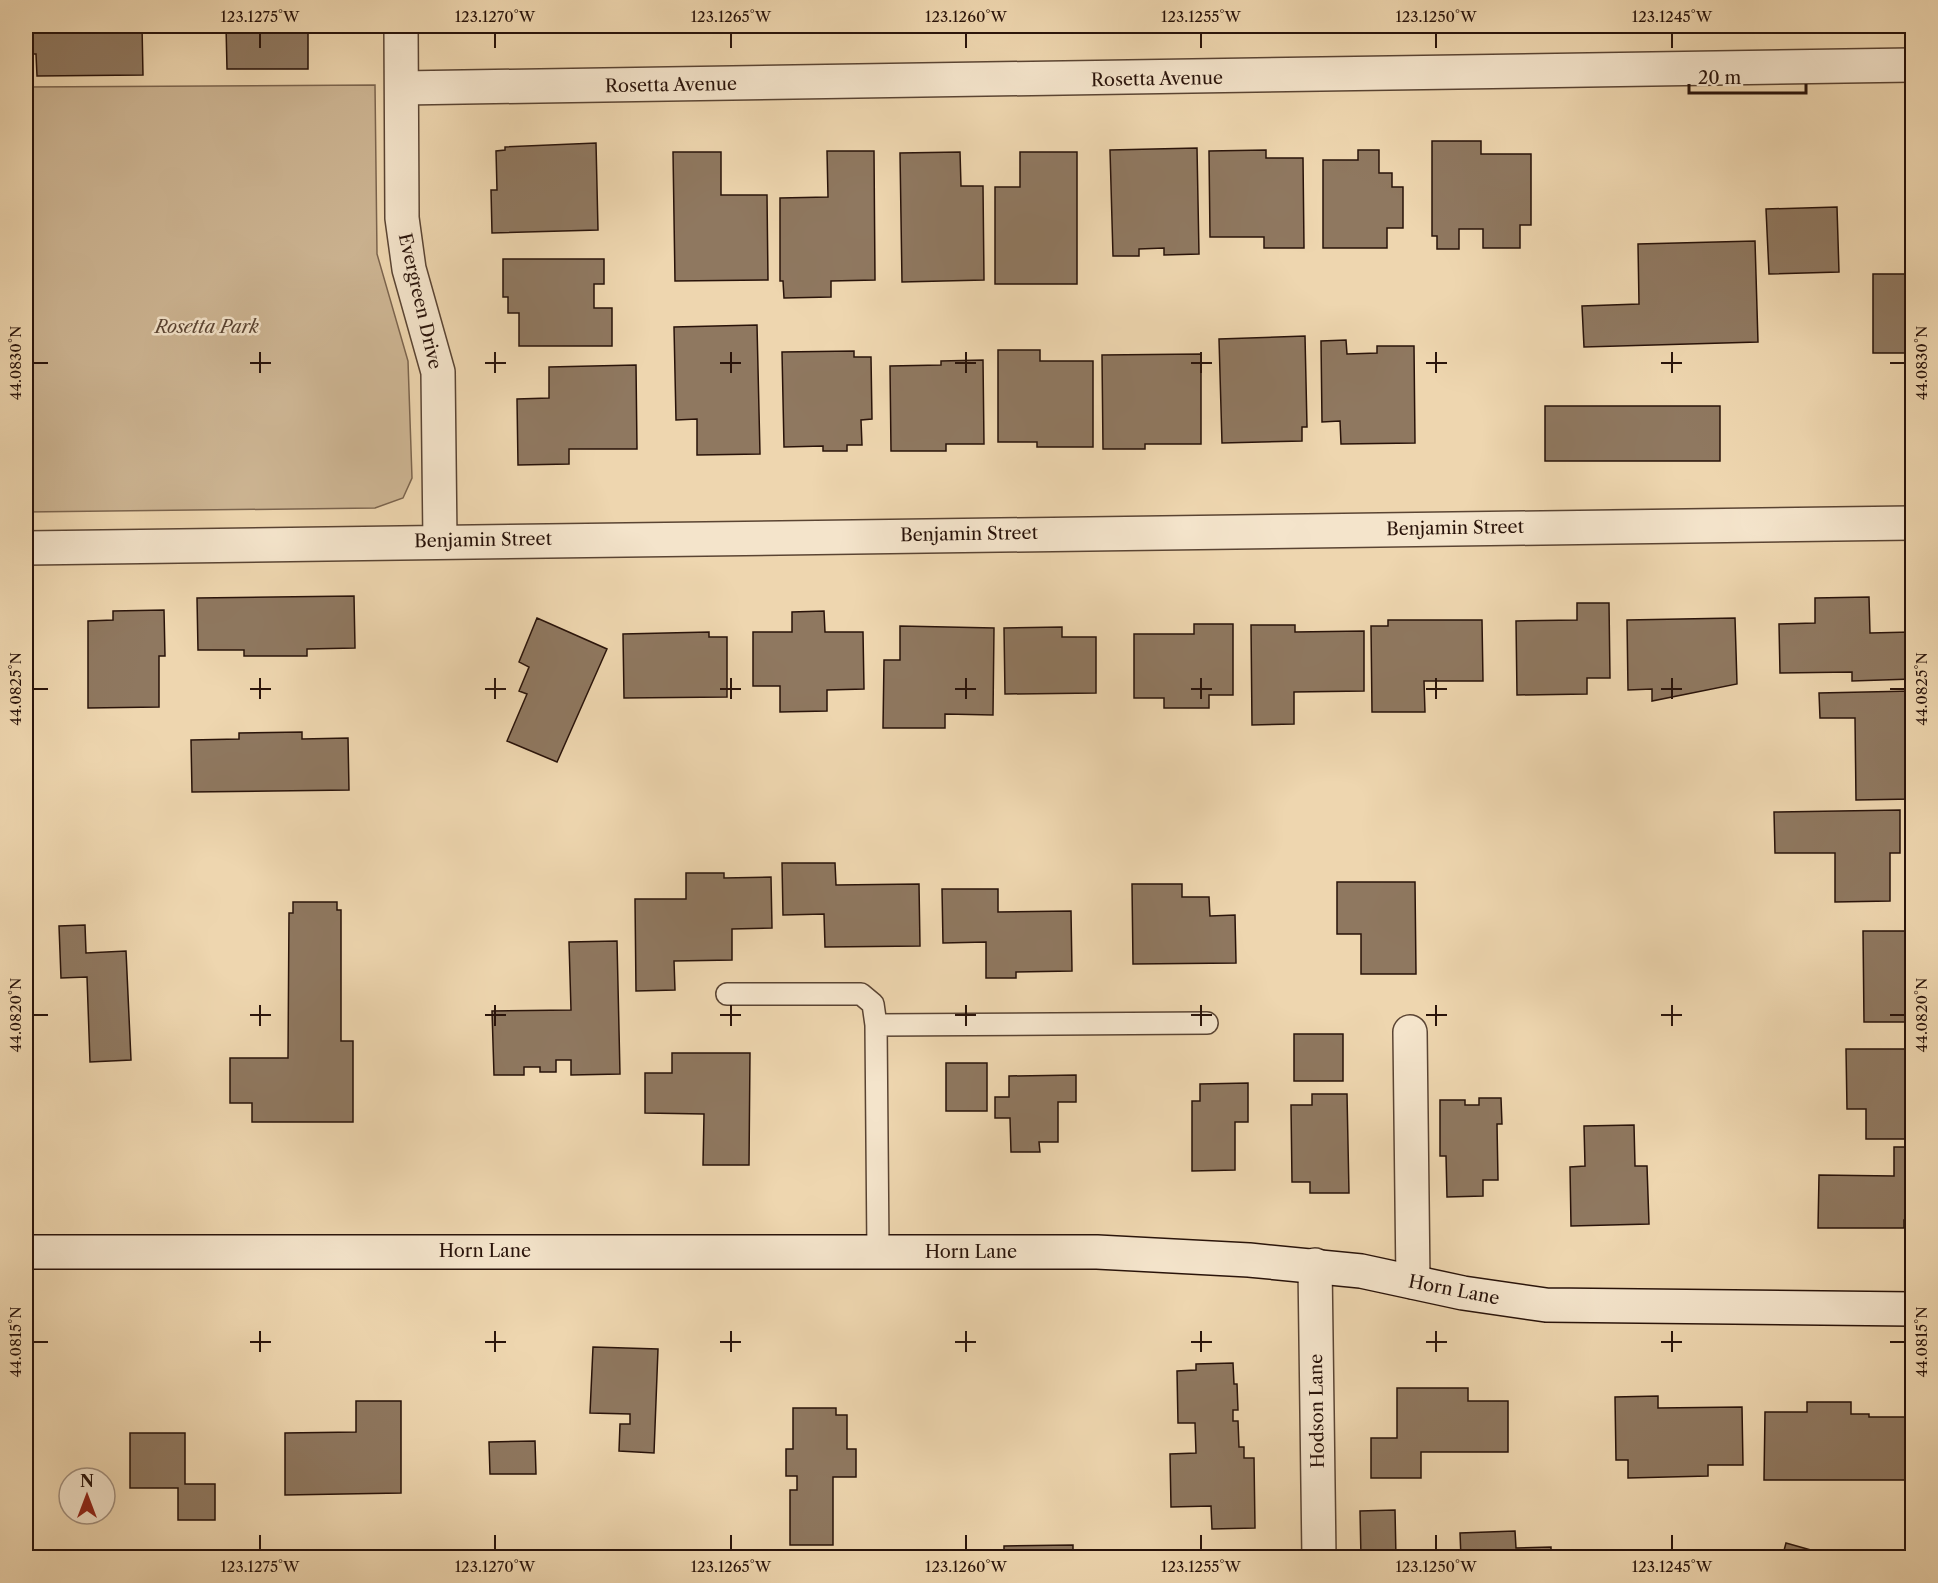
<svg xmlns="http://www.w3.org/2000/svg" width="1938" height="1583" font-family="'Libre Caslon Text',serif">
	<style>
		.green { fill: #cdb593; stroke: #7b644e; stroke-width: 1.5 }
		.building { fill: #8f7860; stroke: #29130a; stroke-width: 1.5 }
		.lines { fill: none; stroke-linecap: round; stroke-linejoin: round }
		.lane-casing { stroke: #5a4433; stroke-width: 24 }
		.street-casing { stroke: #5a4433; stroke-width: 36 }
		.secondary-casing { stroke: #29130a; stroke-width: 36 }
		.lane { stroke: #f4e4cb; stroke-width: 21 }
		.street { stroke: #f4e4cb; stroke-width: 33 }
		.secondary { stroke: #f4e4cb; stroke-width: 33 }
		.ticks { fill: none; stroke: #29130a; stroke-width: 2 }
		.labels { text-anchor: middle; stroke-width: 5; stroke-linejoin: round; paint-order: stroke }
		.street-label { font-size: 18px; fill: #29130a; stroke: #f4e4cb }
		.park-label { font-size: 18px; font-style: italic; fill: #5a4433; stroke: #f4e4cb }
		.neatline { fill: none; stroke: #29130a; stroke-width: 2 }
		.ticks-label { font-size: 15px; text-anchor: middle; fill: #29130a }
	</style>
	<rect width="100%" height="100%" fill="#eed6af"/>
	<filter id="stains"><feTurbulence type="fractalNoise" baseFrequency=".00333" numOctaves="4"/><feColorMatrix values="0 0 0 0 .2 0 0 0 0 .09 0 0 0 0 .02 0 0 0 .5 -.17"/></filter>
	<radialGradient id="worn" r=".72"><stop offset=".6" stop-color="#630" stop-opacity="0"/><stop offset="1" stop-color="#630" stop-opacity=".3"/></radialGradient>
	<path class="green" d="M375 85 377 254 408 361 412 478 403 498 375 508 26 512V87Z"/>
	<path class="building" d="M26 26H142L143 75 37 76 36 54H31L30 43H26Z
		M226 26H308V69H227Z
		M1432 141H1481V154H1531V225H1520V248H1483V229H1459V249H1437V236H1432Z
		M596 143 598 230 492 233 491 190H497L496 151 505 150V147Z
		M1197 148 1199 254 1164 255V248L1139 249V256H1113L1110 150Z
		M1266 150V158H1303L1304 248H1264V237H1210L1209 151Z
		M1358 150H1379V173H1392V187H1403V228H1387V248H1323V160H1358Z
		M827 151H874L875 280 831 281V297L784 298 783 281H780V198L828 197Z
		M673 152H721V195H767L768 280 675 281Z
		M960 152 961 186H983L984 280 902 282 900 153Z
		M1020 152H1077V284H995V187H1020Z
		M1837 207 1839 272 1769 274 1766 209Z
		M1755 241 1758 342 1584 347 1582 306 1639 304 1638 244Z
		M503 259H604V284H594V308H612V346H519V313H508V297H503Z
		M1873 274H1912V372H1905V353H1873Z
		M757 325 760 454 697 455V419L676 420 674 327Z
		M1305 336 1307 427H1302V441L1222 443 1219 339Z
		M1346 340 1347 354 1377 353V346H1414L1415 443 1341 444 1340 421 1322 422 1321 341Z
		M998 350H1040V361H1093V447H1037V442H998Z
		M854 351V357H871L872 419 861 420 862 445H847V451H823V446L784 447 782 352Z
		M1201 354V444H1145V449H1103L1102 355Z
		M983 360 984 444H946V451H891L890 366 941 365V361Z
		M636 365 637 449H569V464L518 465 517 399 549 398V367Z
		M1545 406H1720V461H1545Z
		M354 596 355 648 307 649V656H244V650H198L197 598Z
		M1869 597 1870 633 1911 632 1912 679 1852 681V672L1780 673 1779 624 1815 623V598Z
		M1577 603H1609L1610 678H1587V694L1517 695 1516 621 1577 620Z
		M164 610 165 656H159V707L88 708V621L113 620V611Z
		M824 611 825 632H863L864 689 827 690V711L780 712V686H753V632H792V612Z
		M537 618 607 649 557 762 507 741 527 694 519 691 529 667 519 662Z
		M1735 618 1737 684 1652 701V689L1628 690 1627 620Z
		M1388 620H1482L1483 681H1424L1425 712H1372L1371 626H1388Z
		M1194 624H1233V695H1209V708H1164V698H1134V634H1194Z
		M1251 625H1295V632L1364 631V691L1294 692V724L1252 725Z
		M900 626 994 628 993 715 945 714V728H883L884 660H900Z
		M1062 627V637H1096V693L1005 694 1004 628Z
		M709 632V637H727V697L624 698 623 634Z
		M1912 691V799L1856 800 1855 718H1820L1819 693Z
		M302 732V739L348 738 349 790 192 792 191 740 239 739V733Z
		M1900 810V853H1890V901L1835 902V853H1775L1774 812Z
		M782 863H835L836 885 919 884 920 946 825 947 824 914 783 915Z
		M686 873H724V878L771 877 772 928 732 929V960L674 961 675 990 636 991 635 899H686Z
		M1337 882H1415L1416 974H1361V934H1337Z
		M1132 884H1182V897H1209L1210 916 1235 915 1236 963 1133 964Z
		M942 889H998V912L1071 911 1072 971 1016 972V978H986V942L943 943Z
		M293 902H337V910H341V1041H353V1122H252V1103H230V1058H288L289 913H293Z
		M85 925 86 953 126 951 131 1060 90 1062 87 977 61 978 59 926Z
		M1863 931H1912V1022H1864Z
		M617 941 620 1074 571 1075V1060H556V1072H540V1067H524V1075H494L492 1011 571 1010 569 942Z
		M1294 1034H1343V1081H1294Z
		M1846 1049H1912V1139H1866V1109H1847Z
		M672 1053H750L749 1165H703L704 1114 645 1113V1073H672Z
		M946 1063H987V1111H946Z
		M1076 1075V1102H1058V1142H1039L1040 1152H1011L1010 1118H995V1097H1009V1076Z
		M1248 1083V1122H1235V1170L1192 1171V1101H1200V1084Z
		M1312 1094H1347L1349 1193H1310V1182H1292L1291 1105H1312Z
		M1479 1098H1501L1502 1124H1497L1498 1180H1483V1196L1447 1197 1446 1156H1440V1100H1465V1105H1479Z
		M1634 1125 1635 1166H1647L1649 1224 1571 1226 1570 1167 1585 1166 1584 1126Z
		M1894 1147H1912V1220H1904V1228H1818L1819 1175 1894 1176Z
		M593 1347 658 1349 654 1453 619 1451 620 1424H630V1414L590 1413Z
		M1233 1363 1234 1384H1237L1238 1410H1233V1421H1238L1239 1447H1244V1458H1254L1255 1528 1212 1529 1211 1506 1171 1507 1170 1454 1196 1453 1195 1423H1178L1177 1371 1196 1370V1364Z
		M1397 1388H1468V1401H1508V1452H1421V1478H1371V1438H1397Z
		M1658 1396V1408L1742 1407 1743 1465H1708V1476L1628 1478V1460H1616L1615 1397Z
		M356 1401H401V1493L285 1495V1433L356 1432Z
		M1807 1402H1851V1414H1869V1417H1905V1480H1764L1765 1412H1807Z
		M793 1408H836V1415H847V1449H856V1477H833V1545H790V1490H797V1476H786V1449H793Z
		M130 1433H185V1484H215V1520H178V1488H130Z
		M535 1441 536 1474H490L489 1442Z
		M1395 1510 1396 1558H1361L1360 1511Z
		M1515 1531 1516 1548 1551 1547V1558H1461L1460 1533Z
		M1786 1543 1836 1557V1558H1782Z
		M1073 1545V1558H1004V1546Z"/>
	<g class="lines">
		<g class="lane-casing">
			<path id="lane" d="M727 994H861L873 1004 876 1025 878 1252
				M876 1025 1207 1023"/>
		</g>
		<g class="street-casing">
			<path id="street" d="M401 26 402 218 409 269 438 372 440 541
				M402 88 1912 65
				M26 548 1912 523
				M1410 1032 1413 1282
				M1315 1265 1319 1558"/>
		</g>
		<g class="secondary-casing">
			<path id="secondary" d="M26 1252H1097L1249 1260 1361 1271 1463 1293 1546 1305 1912 1309"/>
		</g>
		<use href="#lane" class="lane"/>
		<use href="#street" class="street"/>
		<use href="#secondary" class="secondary"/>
	</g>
	<path class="ticks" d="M260 33V48M495 33V48M731 33V48M966 33V48M1201 33V48M1436 33V48M1672 33V48M260 352V373M495 352V373M731 352V373M966 352V373M1201 352V373M1436 352V373M1672 352V373M33 363H48M250 363H271M485 363H506M720 363H741M955 363H976M1191 363H1212M1426 363H1447M1661 363H1682M1890 363H1905M260 678V699M495 678V699M731 678V699M966 678V699M1201 678V699M1436 678V699M1672 678V699M33 689H48M250 689H271M485 689H506M720 689H741M955 689H976M1191 689H1212M1426 689H1447M1661 689H1682M1890 689H1905M260 1005V1026M495 1005V1026M731 1005V1026M966 1005V1026M1201 1005V1026M1436 1005V1026M1672 1005V1026M33 1015H48M250 1015H271M485 1015H506M720 1015H741M955 1015H976M1191 1015H1212M1426 1015H1447M1661 1015H1682M1890 1015H1905M260 1331V1352M495 1331V1352M731 1331V1352M966 1331V1352M1201 1331V1352M1436 1331V1352M1672 1331V1352M33 1342H48M250 1342H271M485 1342H506M720 1342H741M955 1342H976M1191 1342H1212M1426 1342H1447M1661 1342H1682M1890 1342H1905M260 1535V1550M495 1535V1550M731 1535V1550M966 1535V1550M1201 1535V1550M1436 1535V1550M1672 1535V1550"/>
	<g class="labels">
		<g class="street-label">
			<text transform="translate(1157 79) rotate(-1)" y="6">Rosetta Avenue</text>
			<text transform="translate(671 85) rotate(-1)" y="6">Rosetta Avenue</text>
			<text transform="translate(420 301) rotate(77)" y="6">Evergreen Drive</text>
			<text transform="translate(1455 528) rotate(-1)" y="6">Benjamin Street</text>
			<text transform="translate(969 534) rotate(-1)" y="6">Benjamin Street</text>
			<text transform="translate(483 540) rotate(-1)" y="6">Benjamin Street</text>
			<text x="485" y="1257">Horn Lane</text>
			<text x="971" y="1258">Horn Lane</text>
			<text transform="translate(1454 1290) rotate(11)" y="6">Horn Lane</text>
			<text transform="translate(1317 1411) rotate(-91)" y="6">Hodson Lane</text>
		</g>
		<g class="park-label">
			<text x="207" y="333">Rosetta Park</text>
		</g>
	</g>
	<rect width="1938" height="1583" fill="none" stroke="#eed6af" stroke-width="66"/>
	<g transform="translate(87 1496)"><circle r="28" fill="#f4e4cb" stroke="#a3907e" stroke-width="1.5"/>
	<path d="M0-4.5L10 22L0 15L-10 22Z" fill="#8f2418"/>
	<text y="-9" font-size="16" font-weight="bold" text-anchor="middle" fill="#29130a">N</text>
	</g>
	<path d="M1689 84v9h117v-9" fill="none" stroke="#29130a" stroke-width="3"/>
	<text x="1698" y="84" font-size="18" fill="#29130a" stroke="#f4e4cb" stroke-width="4.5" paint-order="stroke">20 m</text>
	<rect x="33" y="33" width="1872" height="1517" class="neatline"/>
	<g class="ticks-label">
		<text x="260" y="22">123.1275°W</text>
		<text x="495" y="22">123.1270°W</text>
		<text x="731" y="22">123.1265°W</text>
		<text x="966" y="22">123.1260°W</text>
		<text x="1201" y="22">123.1255°W</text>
		<text x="1436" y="22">123.1250°W</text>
		<text x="1672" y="22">123.1245°W</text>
		<text transform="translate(16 363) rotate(-90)" y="5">44.0830°N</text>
		<text transform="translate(1922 363) rotate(-90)" y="5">44.0830°N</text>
		<text transform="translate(16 689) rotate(-90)" y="5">44.0825°N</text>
		<text transform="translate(1922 689) rotate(-90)" y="5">44.0825°N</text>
		<text transform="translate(16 1015) rotate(-90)" y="5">44.0820°N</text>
		<text transform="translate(1922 1015) rotate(-90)" y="5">44.0820°N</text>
		<text transform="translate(16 1342) rotate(-90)" y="5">44.0815°N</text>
		<text transform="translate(1922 1342) rotate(-90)" y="5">44.0815°N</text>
		<text x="260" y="1572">123.1275°W</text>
		<text x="495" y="1572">123.1270°W</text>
		<text x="731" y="1572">123.1265°W</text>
		<text x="966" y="1572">123.1260°W</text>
		<text x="1201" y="1572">123.1255°W</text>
		<text x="1436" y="1572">123.1250°W</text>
		<text x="1672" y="1572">123.1245°W</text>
	</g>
	<rect width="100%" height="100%" filter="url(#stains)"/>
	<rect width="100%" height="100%" fill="url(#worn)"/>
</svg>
